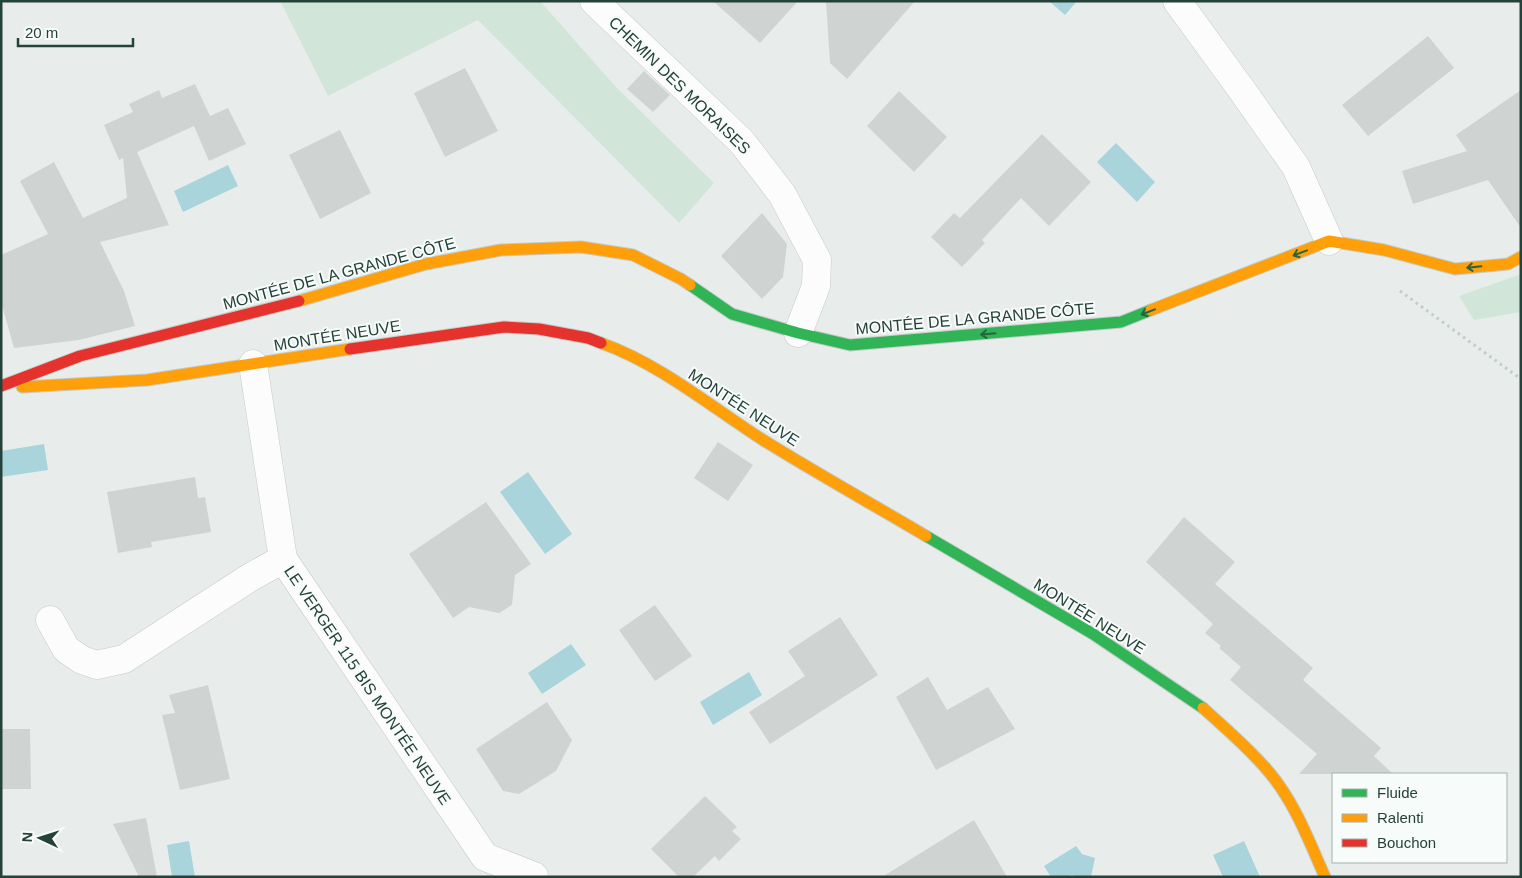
<svg xmlns="http://www.w3.org/2000/svg" width="1522" height="878" font-family="Helvetica,sans-serif">
	<style>
		.green { fill: #d1e6d8 }
		.water { fill: #a9d4db }
		.building { fill: #cfd4d2 }
		.lines { fill: none; stroke-linecap: round; stroke-linejoin: round }
		.street-casing { stroke: #c5cac8; stroke-width: 29 }
		.fast-casing { stroke: #c3cbc8; stroke-width: 13 }
		.slow-casing { stroke: #c3cbc8; stroke-width: 13 }
		.jam-casing { stroke: #c3cbc8; stroke-width: 13 }
		.path { stroke: #c3ccca; stroke-width: 3; stroke-dasharray: 2.5 4; stroke-linecap: butt }
		.street { stroke: #fcfcfc; stroke-width: 28 }
		.fast { stroke: #30b455; stroke-width: 11 }
		.slow { stroke: #ff9f0a; stroke-width: 11 }
		.jam { stroke: #e5322d; stroke-width: 11 }
		.oneway { stroke: #286442 }
		.labels { text-anchor: middle; stroke-width: 4; stroke-linejoin: round; paint-order: stroke }
		.street-label { font-size: 16px; fill: #24423a; stroke: #f7fbf9 }
	</style>
	<rect width="100%" height="100%" fill="#e8edeb"/>
	<path class="green" d="M280 1H540L616 87 714 183 679 223 478 20 328 96Z
		M1521 274V312L1474 320 1459 296Z"/>
	<path class="water" d="M1049 1H1077L1065 15Z
		M1116 143 1155 182 1137 202 1097 162Z
		M228 165 238 186 183 212 174 191Z
		M44 444 48 470 1 477V451Z
		M528 472 572 534 545 554 500 492Z
		M571 644 586 665 542 694 528 673Z
		M749 672 762 695 713 725 700 702Z
		M189 841 195 877H172L167 845Z
		M1244 841 1260 877H1223L1213 855Z
		M1076 846 1082 854 1095 858 1091 877H1079L1071 875 1067 877H1051L1044 866Z"/>
	<path class="building" d="M713 1H798L760 43Z
		M826 1H915L847 79 830 63Z
		M1428 36 1454 68 1368 136 1342 105Z
		M465 68 498 131 445 157 414 93Z
		M644 71 670 95 653 112 627 89Z
		M195 84 210 116 228 108 246 144 209 161 194 126 137 152 169 225 100 242 124 291 135 326 79 340 14 348 1 302V255L48 234 20 181 54 162 83 218 127 198 123 158 119 160 104 125 133 112 129 104 159 90 162 98Z
		M1521 90V228L1488 180 1413 204 1402 171 1467 151 1456 135Z
		M899 91 947 137 914 172 867 126Z
		M340 130 371 193 320 219 289 155Z
		M1042 134 1091 182 1049 226 1021 198 982 240 985 243 962 267 931 237 954 213 960 218Z
		M762 213 787 244 783 277 762 299 721 256Z
		M718 442 753 465 728 501 694 478Z
		M195 477 198 498 205 497 211 532 151 542 152 547 118 553 107 492Z
		M486 502 531 564 515 575 512 605 499 613 469 607 453 618 409 554Z
		M1184 517 1235 562 1215 584 1313 668 1303 680 1381 748 1374 756 1393 774H1299L1317 754 1230 680 1241 667 1219 648 1221 646 1205 633 1213 624 1146 562Z
		M655 605 692 656 655 681 619 630Z
		M840 617 878 675 770 744 749 712 805 676 788 651Z
		M928 677 947 710 988 687 1015 729 936 770 896 697Z
		M208 685 230 779 180 790 162 715 175 713 169 695Z
		M547 702 572 740 556 771 519 794 503 791 476 749Z
		M1 729H30L31 789H1Z
		M705 796 737 827 732 831 741 839 719 861 715 856 693 877H679L651 849Z
		M146 818 157 877H139L113 824Z
		M974 820 1007 877H882Z"/>
	<g class="lines">
		<g class="street-casing">
			<path id="street" d="M594 1 741 141 782 194 817 260 816 286 798 333
				M1177 1 1244 93 1296 167 1329 241
				M253 364 283 559 485 857 534 876
				M50 620 66 649 82 660 97 665 124 659 249 578 283 559"/>
		</g>
		<g class="fast-casing">
			<path id="fast" d="M690 285 732 314 798 333 850 345 1121 322 1151 310
				M926 536 1093 634 1203 708"/>
		</g>
		<g class="slow-casing">
			<path id="slow" d="M299 301 426 264 501 250 581 247 633 255 681 279 690 285
				M1151 310 1329 241 1384 250 1455 269 1508 264 1521 257
				M601 343C660 364 710 406 763 440 816 473 872 504 926 536
				M22 387 147 380 350 349
				M1203 708C1225 728 1249 748 1269 772 1295 803 1309 841 1325 877"/>
		</g>
		<g class="jam-casing">
			<path id="jam" d="M350 349 504 327 539 329 588 338 601 343
				M1 386 80 356 299 301"/>
		</g>
		<path class="path" d="M1400 291 1521 379"/>
		<use href="#street" class="street"/>
		<use href="#fast" class="fast"/>
		<use href="#slow" class="slow"/>
		<use href="#jam" class="jam"/>
	</g>
	<defs><path id="oneway-shaft" d="M-6 0H5M1.5-3L5.5 0L1.5 3" fill="none" stroke-width="1.6" stroke-linecap="round" stroke-linejoin="round" transform="scale(1.25)"/></defs>
	<g class="oneway">
		<use href="#oneway-shaft" transform="translate(1300 253) rotate(159)"/>
		<use href="#oneway-shaft" transform="translate(1474 267) rotate(174)"/>
		<use href="#oneway-shaft" transform="translate(1148 312) rotate(159)"/>
		<use href="#oneway-shaft" transform="translate(988 334) rotate(175)"/>
	</g>
	<g class="labels">
		<g class="street-label">
			<text transform="translate(680 85) rotate(44)" y="6">CHEMIN DES MORAISES</text>
			<text transform="translate(339 273) rotate(-15)" y="6">MONTÉE DE LA GRANDE CÔTE</text>
			<text transform="translate(975 318) rotate(-5)" y="6">MONTÉE DE LA GRANDE CÔTE</text>
			<text transform="translate(337 335) rotate(-9)" y="6">MONTÉE NEUVE</text>
			<text transform="translate(744 407) rotate(33)" y="6">MONTÉE NEUVE</text>
			<text transform="translate(1090 616) rotate(32)" y="6">MONTÉE NEUVE</text>
			<text transform="translate(368 685) rotate(56)" y="6">LE VERGER 115 BIS MONTÉE NEUVE</text>
		</g>
	</g>
	<rect width="1522" height="878" fill="none" stroke="#24423a" stroke-width="5"/>
	<rect x="1332" y="773" width="175" height="90" fill="#f7fbf9" stroke="#a3b1ad"/>
	<rect x="1342" y="789" width="25" height="8" fill="#30b455" stroke="#a3b1ad"/>
	<text x="1377" y="798" font-size="15" fill="#24423a">Fluide</text>
	<rect x="1342" y="814" width="25" height="8" fill="#ff9f0a" stroke="#a3b1ad"/>
	<text x="1377" y="823" font-size="15" fill="#24423a">Ralenti</text>
	<rect x="1342" y="839" width="25" height="8" fill="#e5322d" stroke="#a3b1ad"/>
	<text x="1377" y="848" font-size="15" fill="#24423a">Bouchon</text>
	<g transform="translate(40 838) rotate(274)" stroke="#f7fbf9" stroke-width="4" paint-order="stroke">
	<path d="M0-4L9 19L0 12L-9 19Z" fill="#24423a"/>
	<text y="-8" font-size="14" font-weight="bold" text-anchor="middle" fill="#24423a">N</text>
	</g>
	<path d="M18 38v8h115v-8" fill="none" stroke="#24423a" stroke-width="2.5"/>
	<text x="25" y="38" font-size="15" fill="#24423a" stroke="#f7fbf9" stroke-width="4" paint-order="stroke">20 m</text>
</svg>
